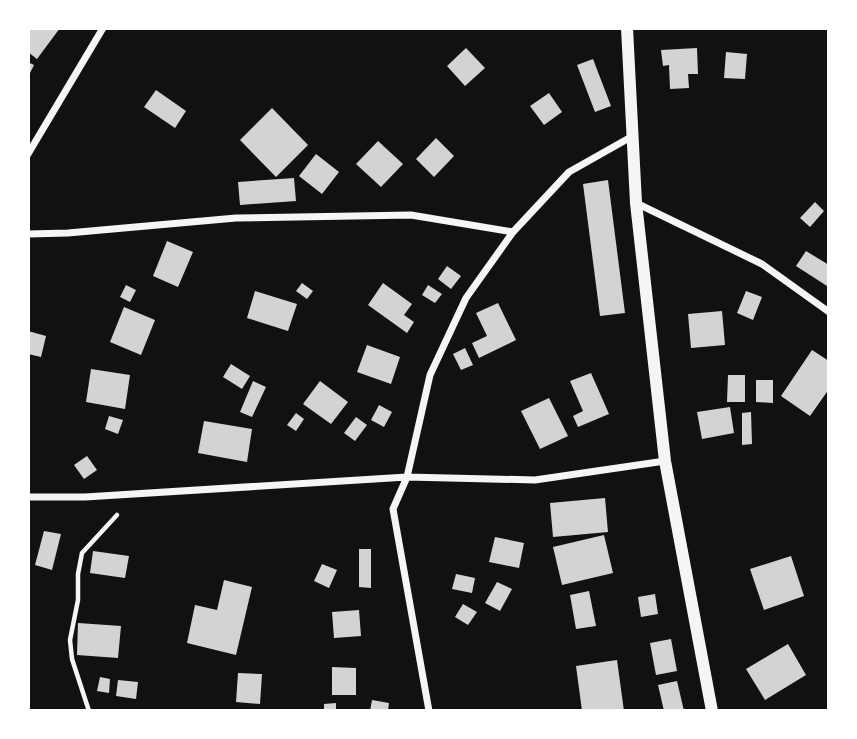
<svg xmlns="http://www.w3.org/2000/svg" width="857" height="739" font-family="Helvetica,sans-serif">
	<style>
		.building { fill: #d3d3d3 }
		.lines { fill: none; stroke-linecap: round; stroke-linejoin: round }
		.path { stroke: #f5f5f5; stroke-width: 4.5 }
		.minor { stroke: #f5f5f5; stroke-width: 7 }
		.tertiary { stroke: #f5f5f5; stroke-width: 12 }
	</style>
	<rect width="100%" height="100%" fill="#111"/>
	<path class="building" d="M28 28H60L37 59 28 52Z
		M466 48 485 68 465 86 447 66Z
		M697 48 698 74H688L689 88 670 89 669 65 663 66 661 50Z
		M726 52 747 54 745 79 724 78Z
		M593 59 611 106 595 112 577 65Z
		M28 62 34 65 28 77Z
		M156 90 186 111 175 128 144 107Z
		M549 93 562 112 544 125 530 106Z
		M272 108 308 145 276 177 240 140Z
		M436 138 454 156 434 177 416 159Z
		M378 141 403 164 381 187 356 164Z
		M316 154 339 172 322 194 299 176Z
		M294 178 296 201 240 205 238 182Z
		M608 180 625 313 600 316 583 184Z
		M815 202 824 211 810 227 800 218Z
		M167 241 193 252 178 287 153 276Z
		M806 251 829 265V282L827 286 796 266Z
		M447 266 461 276 451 289 438 279Z
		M302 283 313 291 307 299 296 291Z
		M383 283 412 304 404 315 414 322 407 333 368 305Z
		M126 285 136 290 130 302 120 297Z
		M428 285 442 294 435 303 422 295Z
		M255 291 297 304 288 331 247 318Z
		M746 291 762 297 753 320 737 313Z
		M498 303 516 340 479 358 472 343 487 336 476 313Z
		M124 307 155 320 141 355 110 342Z
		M722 311 725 345 691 348 688 314Z
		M28 331 46 336 41 357 28 354Z
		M367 345 400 357 391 384 357 372Z
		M465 348 473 365 461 370 453 354Z
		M812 350 829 361V389L810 416 781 396Z
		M231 364 250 376 242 389 223 377Z
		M91 369 130 375 125 409 86 402Z
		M591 373 609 414 578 427 573 416 583 411 570 381Z
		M728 375H745V402H727Z
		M756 380H773V403L756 402Z
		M253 381 266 387 252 417 240 412Z
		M320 381 348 402 331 424 303 404Z
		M549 398 568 436 540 449 521 411Z
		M379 405 392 412 384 427 371 420Z
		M730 407 734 433 702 439 697 412Z
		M751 412 752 444 742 445V413Z
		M296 413 304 419 296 431 287 425Z
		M109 416 123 420 118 434 105 429Z
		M356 417 367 425 355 441 344 433Z
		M204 421 252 429 247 462 198 453Z
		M87 456 97 470 84 479 74 465Z
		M605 498 608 532 553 537 550 503Z
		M44 531 61 534 52 570 35 565Z
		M604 535 613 573 562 585 553 547Z
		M495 537 524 543 519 568 489 562Z
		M359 549H371V588L359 587Z
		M93 551 129 556 125 578 90 573Z
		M791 556 804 596 764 610 750 569Z
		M322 564 337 570 329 588 314 581Z
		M456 574 475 578 472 593 452 589Z
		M224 580 252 587 236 655 187 643 195 605 217 610Z
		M497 582 512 589 500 611 485 603Z
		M589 591 596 626 576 629 570 595Z
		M655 594 658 614 641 617 638 597Z
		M463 604 477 612 468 625 455 617Z
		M359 610 361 636 334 638 332 612Z
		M78 623 121 626 118 658 77 655Z
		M671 639 677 671 656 675 650 643Z
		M788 644 806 675 765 700 746 669Z
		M617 660 624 711H582L576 666Z
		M332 667 356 668V695H332Z
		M238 673 262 674 260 704 236 702Z
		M100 677 110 679 109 693 97 691Z
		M118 680 138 682 136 699 116 696Z
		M677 681 684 711H664L658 685Z
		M372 700 389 703 388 711H370Z
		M336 703V711H324V704Z"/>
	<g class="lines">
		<path class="path" d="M89 711 72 659 70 640 78 600V574L82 553 117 515"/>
		<path class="minor" d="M28 154 103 28
			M636 203 762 264 829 312
			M28 234 68 233 236 218 411 215 513 232
			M28 497H85L407 477 535 480 665 461
			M429 711 393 509 407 477 430 375 466 298 513 232 569 172 631 137"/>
		<path class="tertiary" d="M627 28 636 203 665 461 712 711"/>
	</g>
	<rect width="857" height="739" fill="none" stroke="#ffffff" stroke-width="60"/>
</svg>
